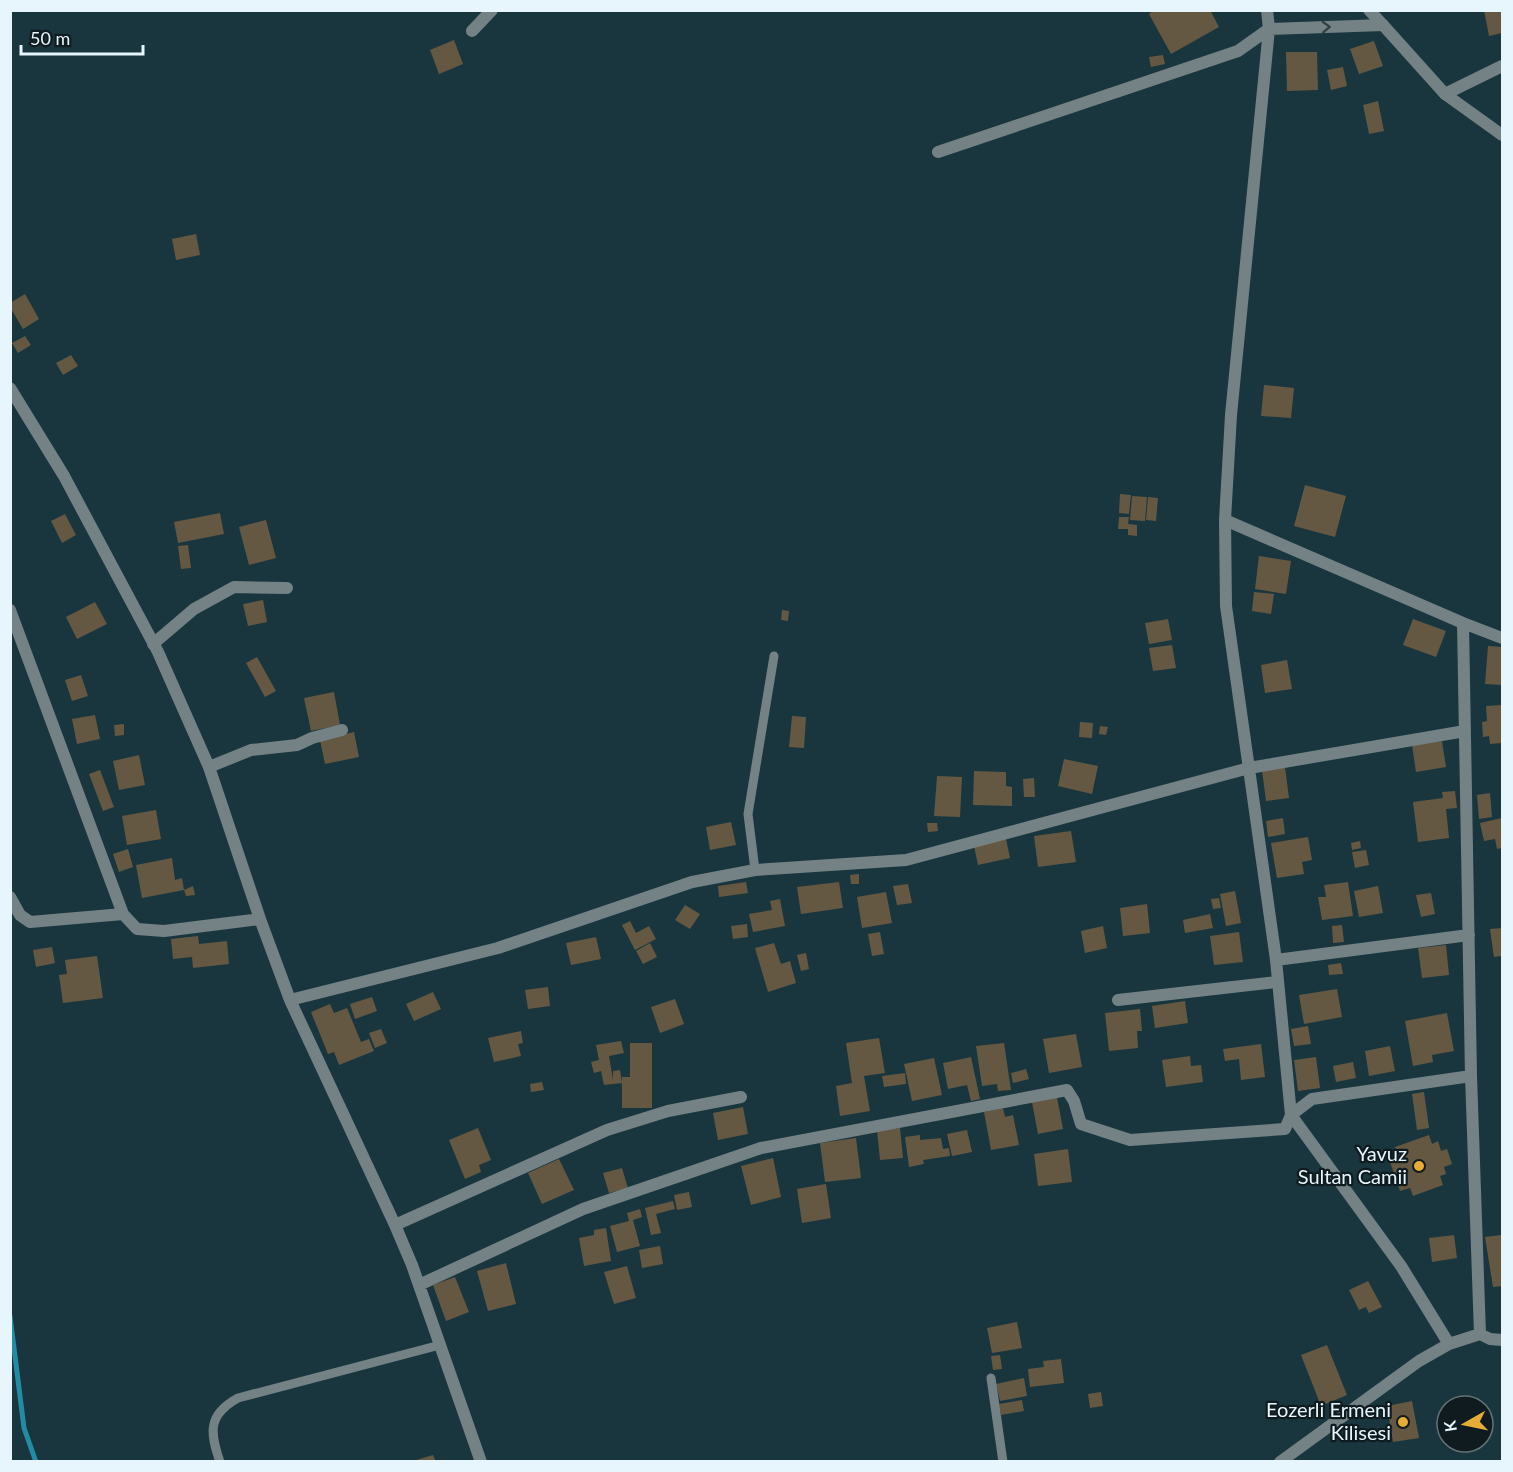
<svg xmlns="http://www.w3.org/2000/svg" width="1513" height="1472" font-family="Lato,sans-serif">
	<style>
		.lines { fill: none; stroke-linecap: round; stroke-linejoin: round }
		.stream { stroke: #238ba4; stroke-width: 5 }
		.building { fill: #655842 }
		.service { stroke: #748286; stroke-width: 9 }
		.minor { stroke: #748286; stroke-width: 12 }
		.tertiary { stroke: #748286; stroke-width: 12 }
		.oneway { stroke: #323f43 }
		.poi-dot { fill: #e5ad35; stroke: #0f1b1f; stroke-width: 2 }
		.labels { text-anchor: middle; stroke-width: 4.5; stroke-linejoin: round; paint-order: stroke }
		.poi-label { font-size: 20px; fill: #e6f6fc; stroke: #0f1b1f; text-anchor: end }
	</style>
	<rect width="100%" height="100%" fill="#19363e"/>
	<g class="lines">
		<path class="stream" d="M10 1316 24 1428 36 1462"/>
	</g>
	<path class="building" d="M1154 10H1210L1219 27 1171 54 1149 14Z
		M1484 10H1502V33L1489 36Z
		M454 40 463 64 439 74 430 50Z
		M1374 41 1383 66 1359 74 1350 49Z
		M1286 52H1317L1318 90 1287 91Z
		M1163 55 1165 64 1151 67 1149 57Z
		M1343 67 1347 86 1331 90 1327 70Z
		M1378 101 1384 131 1369 134 1363 105Z
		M196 234 200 255 176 260 172 239Z
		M25 294 39 319 23 329 10 307V303Z
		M25 336 31 345 18 353 12 343Z
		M71 355 78 366 63 375 56 363Z
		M1264 385 1294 388 1291 418 1261 416Z
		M1305 485 1346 496 1335 537 1294 526Z
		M1120 494 1131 495 1129 514 1119 513Z
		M1132 496 1147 497 1145 521 1130 520Z
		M1148 497 1158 498 1156 521 1146 520Z
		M220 513 224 534 178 543 174 522Z
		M65 514 76 535 62 543 51 521Z
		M1119 517H1129L1128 524 1137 525V536L1128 535V529H1118Z
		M266 520 276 558 249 565 239 527Z
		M188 545 191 568 181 569 178 546Z
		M1259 556 1291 561 1286 594 1255 589Z
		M1254 592 1274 594 1271 614 1252 611Z
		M263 600 267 622 248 626 243 604Z
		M95 602 107 624 77 639 66 617Z
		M782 610 789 611 788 621 781 620Z
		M1168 619 1172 640 1149 644 1145 623Z
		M1413 619 1446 631 1436 657 1403 645Z
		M1172 645 1176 668 1153 671 1149 648Z
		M1488 646 1502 647V685L1485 684Z
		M257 657 276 691 265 697 246 663Z
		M1287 660 1292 689 1265 693 1261 665Z
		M81 675 88 696 72 701 65 680Z
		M334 692 340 725 311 731 304 698Z
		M1502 705V743L1490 744 1489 736 1483 737 1482 722 1487 721 1486 706Z
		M95 715 100 739 77 744 72 719Z
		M792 716 806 717 804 748 789 747Z
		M1080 722 1093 723 1092 738 1079 737Z
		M124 724V735L115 736 114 725Z
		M1100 726 1108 727 1106 735 1099 734Z
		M354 732 359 757 325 764 320 740Z
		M1442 741 1446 767 1416 772 1412 745Z
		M139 755 145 785 119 790 113 761Z
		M1064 759 1098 766 1092 794 1058 786Z
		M1285 767 1289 798 1266 801 1262 770Z
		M100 770 114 807 103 811 89 774Z
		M974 771 1006 772V786L1012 787V806L973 805Z
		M937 776 962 777 960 817 934 816Z
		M1034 778 1035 797H1024L1023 779Z
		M1455 791 1457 808 1446 809 1449 838 1418 842 1413 802 1443 798 1442 792Z
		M1490 793 1492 817 1479 819 1477 795Z
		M156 810 161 839 127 845 122 816Z
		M1283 818 1285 834 1268 837 1266 821Z
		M1502 818V848L1497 849 1495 839 1484 841 1480 823Z
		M731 822 736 845 710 850 706 827Z
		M927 823H937L938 831 928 832Z
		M1071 831 1076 862 1038 867 1034 836Z
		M1308 837 1312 860 1302 862 1304 874 1277 878 1271 843Z
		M1006 839 1010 858 978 865 974 846Z
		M1360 841 1361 848 1352 850 1351 843Z
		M128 849 133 867 119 872 113 854Z
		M1366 850 1369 865 1355 868 1352 852Z
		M172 858 175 880 182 878 184 890 142 898 136 865Z
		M859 874V884H851L850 875Z
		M746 882 748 893 719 897 718 886Z
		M839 882 843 908 801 914 797 887Z
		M1348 882 1353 916 1322 920 1318 897H1326L1324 885Z
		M908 884 912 903 897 905 893 886Z
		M193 886 195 895 186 896 184 890Z
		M1378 886 1383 913 1359 917 1354 891Z
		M1235 891 1241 923 1226 926 1220 894Z
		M886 892 892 923 862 928 857 897Z
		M1431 893 1435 914 1421 917 1416 895Z
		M1219 898 1221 908 1213 909 1211 899Z
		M780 899 785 926 753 932 749 914 772 910 770 901Z
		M1147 904 1150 933 1123 936 1120 908Z
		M685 905 700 914 690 929 675 920Z
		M1210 914 1213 928 1185 933 1183 920Z
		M630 921 636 933 649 926 656 939 635 950 622 925Z
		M747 924 748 937 733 939 731 926Z
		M1342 925 1344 942 1333 943 1332 926Z
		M1103 926 1107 948 1085 953 1081 931Z
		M1502 928V956L1494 957 1490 929Z
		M880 932 884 954 872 956 868 934Z
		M1239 932 1243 962 1214 965 1210 936Z
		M198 936 199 944 227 941 229 964 193 968 192 957 173 959 171 939Z
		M596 937 601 959 571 965 566 943Z
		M650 943 657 957 643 964 636 951Z
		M774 943 781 964 790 961 796 983 768 992 755 948Z
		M1446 945 1449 975 1422 978 1418 948Z
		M52 947 55 963 36 967 33 950Z
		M806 953 809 969 801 971 797 955Z
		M97 956 103 998 63 1003 59 975 67 974 65 960Z
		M1341 963 1343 974 1329 975 1328 965Z
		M548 987 550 1006 528 1009 525 990Z
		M1337 989 1342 1017 1304 1024 1299 995Z
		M433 992 441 1009 414 1021 406 1004Z
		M372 997 377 1011 355 1019 350 1004Z
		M675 999 684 1024 660 1033 651 1007Z
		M1185 1001 1188 1023 1155 1028 1152 1006Z
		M330 1004 334 1013 347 1008 361 1042 369 1039 374 1051 339 1065 334 1052 328 1054 311 1012Z
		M1140 1009 1142 1031H1137L1138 1048 1109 1051 1105 1013Z
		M1447 1013 1454 1051 1432 1055 1433 1062 1413 1066 1405 1021Z
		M1308 1026 1311 1044 1294 1046 1291 1029Z
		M381 1029 387 1043 375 1048 369 1033Z
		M521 1031 523 1043 518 1044 521 1056 494 1062 488 1038Z
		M1076 1034 1082 1067 1049 1073 1043 1039Z
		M879 1038 885 1073 864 1076 870 1111 840 1116 836 1086 852 1083 846 1043Z
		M621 1041 624 1053 609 1056 613 1080V1071L620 1070 622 1083 604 1085 601 1071 594 1073 591 1062 599 1060 596 1045Z
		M630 1043H652V1108H622V1077H630Z
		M1004 1043 1011 1090 998 1091 997 1084 982 1086 976 1046Z
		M1261 1044 1265 1077 1241 1080 1239 1059 1225 1061 1223 1049Z
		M1390 1046 1395 1071 1369 1076 1365 1051Z
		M1190 1056 1191 1066 1201 1065 1203 1082 1166 1087 1162 1060Z
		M971 1057 980 1099 971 1101 967 1085 948 1089 943 1063Z
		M1316 1057 1320 1088 1298 1091 1294 1060Z
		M934 1058 942 1095 912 1101 904 1064Z
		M1353 1062 1356 1078 1336 1082 1333 1066Z
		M1026 1069 1029 1079 1013 1083 1011 1073Z
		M905 1073 906 1084 884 1087 882 1076Z
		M542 1082 544 1090 531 1092 530 1084Z
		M1424 1092 1429 1128 1417 1130 1412 1094Z
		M1057 1097 1063 1129 1038 1134 1032 1102Z
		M743 1107 748 1134 718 1140 713 1113Z
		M1003 1108 1005 1117 1013 1115 1019 1145 991 1150 984 1112Z
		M478 1128 491 1160 479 1165 481 1172 465 1179 449 1140Z
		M900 1128 903 1158 880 1160 877 1130Z
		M967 1130 972 1152 952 1156 947 1134Z
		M920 1135V1140L941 1138 943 1149 949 1148 950 1156 923 1160 924 1164 909 1167 905 1137Z
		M1429 1135 1432 1144 1438 1141 1441 1151 1447 1149 1452 1164 1444 1167 1446 1174 1440 1176 1443 1185 1413 1196 1410 1188 1400 1191 1389 1159 1398 1156 1395 1147Z
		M856 1138 861 1178 825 1182 820 1143Z
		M1068 1149 1072 1182 1038 1186 1034 1154Z
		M773 1158 781 1197 751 1205 741 1166Z
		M559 1159 574 1190 542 1204 528 1173Z
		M622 1168 628 1188 609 1193 603 1173Z
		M826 1184 831 1218 802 1223 797 1189Z
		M689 1192 692 1207 677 1210 674 1195Z
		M673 1201 675 1209 656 1214 661 1233 651 1235 645 1208Z
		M640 1209 642 1217 633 1220 640 1246 617 1252 610 1226 629 1221 627 1213Z
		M606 1228 611 1261 584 1266 579 1238 594 1235V1230Z
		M1454 1235 1457 1258 1432 1262 1429 1238Z
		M1501 1235 1502 1286 1493 1287 1485 1237Z
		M660 1246 663 1264 642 1268 639 1250Z
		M506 1263 516 1304 488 1311 477 1271Z
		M627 1266 636 1298 614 1304 604 1272Z
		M455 1277 469 1312 446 1321 433 1285Z
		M1368 1281 1382 1307 1369 1313 1366 1307 1359 1310 1349 1290Z
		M1017 1322 1022 1348 992 1353 987 1328Z
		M1327 1345 1347 1395 1321 1406 1301 1355Z
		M1000 1355 1002 1369 993 1370 991 1356Z
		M1061 1359 1064 1383 1030 1387 1028 1369 1044 1367 1043 1361Z
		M1024 1378 1027 1396 1000 1401 996 1384Z
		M1101 1392 1103 1406 1090 1408 1088 1394Z
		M1022 1400 1024 1411 1001 1415 999 1404Z
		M1412 1401 1419 1438 1393 1442 1387 1406Z
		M433 1455 436 1462H413V1461Z"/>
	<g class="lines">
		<path class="service" d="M755 870 748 814 774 656
			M991 1378 1003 1462
			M220 1462C210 1433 207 1415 238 1398L440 1345"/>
		<path class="minor" d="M1267 10 1269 29 1231 415 1225 520 1226 606 1276 960 1291 1115 1401 1266 1449 1344
			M1369 10 1383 25
			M472 31 492 10
			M1445 94 1502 66
			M938 152 1238 51 1269 29 1383 25
			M10 388 64 476 158 652 209 767 260 919 290 1000 395 1225 412 1265 481 1462
			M1225 520 1463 623 1502 638
			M10 610 123 914 137 929 164 931 260 919
			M1463 623 1471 1076 1480 1334
			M153 644 194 609 234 587 287 588
			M209 767 251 750 297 745 312 738 342 730
			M10 897 20 915 30 922 123 914
			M1276 960 1469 935
			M290 1000 498 948 692 882 755 870 906 860 1249 768 1465 731
			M1118 1000 1277 982
			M395 1225 607 1130 668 1111 741 1097
			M419 1285 583 1209 761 1148 1067 1090 1074 1101 1081 1124 1130 1140 1285 1129 1291 1115 1312 1099 1471 1076
			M1280 1462 1419 1361 1449 1344 1480 1334 1490 1339 1502 1340"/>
		<path class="tertiary" d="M1383 25 1445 94 1502 135"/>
	</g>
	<defs><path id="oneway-chevron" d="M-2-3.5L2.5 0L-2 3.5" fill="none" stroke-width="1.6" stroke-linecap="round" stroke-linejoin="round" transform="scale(1.5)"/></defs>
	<use class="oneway" href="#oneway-chevron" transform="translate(1326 27) rotate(-2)"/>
	<g class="poi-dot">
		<circle cx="1419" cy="1166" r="6"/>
		<circle cx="1403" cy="1422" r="6"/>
	</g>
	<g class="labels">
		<g class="poi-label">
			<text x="1407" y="1161">Yavuz<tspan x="1407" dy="23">Sultan Camii</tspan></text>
			<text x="1391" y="1417">Eozerli Ermeni<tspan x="1391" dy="23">Kilisesi</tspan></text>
		</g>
	</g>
	<rect width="1513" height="1472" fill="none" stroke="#e6f6fc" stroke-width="24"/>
	<g transform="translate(1465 1424) rotate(261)"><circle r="28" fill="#0f1b1f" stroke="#657377" stroke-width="1.5"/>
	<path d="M0-4.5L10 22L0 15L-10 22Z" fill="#e5ad35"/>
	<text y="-9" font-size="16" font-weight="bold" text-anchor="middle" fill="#e6f6fc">K</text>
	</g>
	<path d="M21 45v9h122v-9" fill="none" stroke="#e6f6fc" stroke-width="3"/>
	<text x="30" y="45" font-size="18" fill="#e6f6fc" stroke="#0f1b1f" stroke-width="4.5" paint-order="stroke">50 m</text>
</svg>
